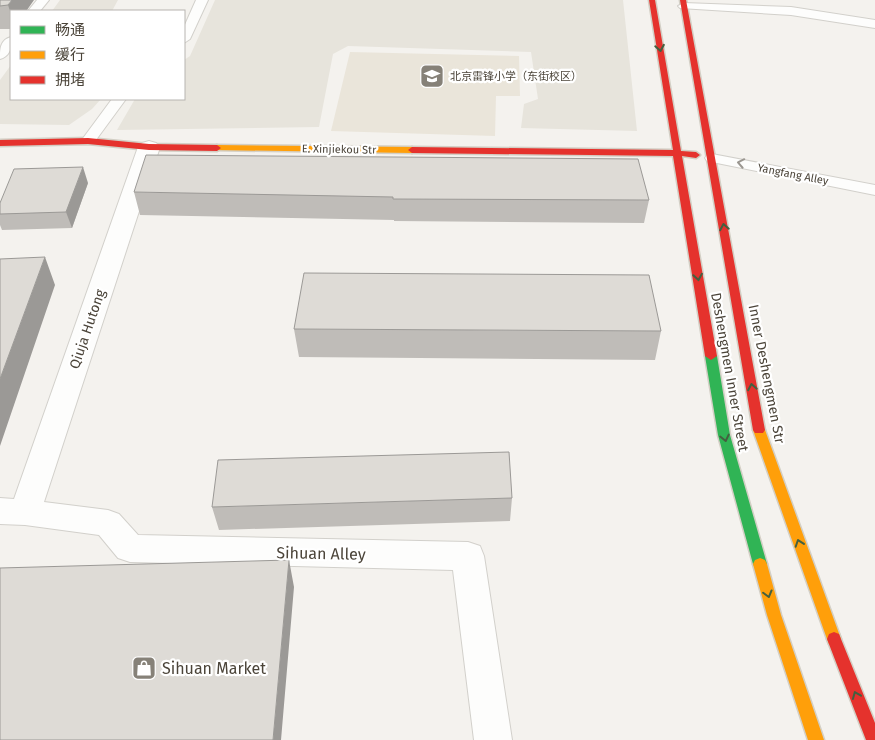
<svg xmlns="http://www.w3.org/2000/svg" width="875" height="740" font-family="'Fira Sans','Noto Sans SC',sans-serif">
	<style>
		.residential { fill: #e7e4dc }
		.education { fill: #eae5da }
		.lines { fill: none; stroke-linecap: round; stroke-linejoin: round }
		.lane-casing { stroke: #d2d0cb; stroke-width: 2 }
		.street-casing { stroke: #d2d0cb; stroke-width: 2 }
		.fast-casing { stroke: #d3cfc5; stroke-width: 3 }
		.slow-casing { stroke: #d3cfc5; stroke-width: 3 }
		.jam-casing { stroke: #d3cfc5; stroke-width: 3 }
		.lane { fill: #fdfdfc; fill-rule: evenodd }
		.street { fill: #fdfdfc; fill-rule: evenodd }
		.fast { fill: #30b455; fill-rule: evenodd }
		.slow { fill: #ff9f0a; fill-rule: evenodd }
		.jam { fill: #e5322d; fill-rule: evenodd }
		.wall { fill: #bfbcb8 }
		.shaded-wall { fill: #9b9996 }
		.building { fill: #dedbd6; stroke: #9b9996 }
		.oneway { stroke: #446040 }
		.oneway2 { stroke: #9b9791 }
		.labels { text-anchor: middle; stroke-width: 4.5; stroke-linejoin: round; paint-order: stroke }
		.far-poi-label { font-size: 11px; fill: #4b4439; stroke: #fff; text-anchor: start }
		.far-street-label { font-size: 11px; fill: #4b4439; stroke: #fff }
		.street-label { font-size: 14px; fill: #4b4439; stroke: #fff }
		.near-street-label { font-size: 16px; fill: #4b4439; stroke: #fff }
		.near-poi-label { font-size: 16px; fill: #4b4439; stroke: #fff; text-anchor: start }
	</style>
	<rect width="100%" height="100%" fill="#f4f2ee"/>
	<path class="residential" d="M60 0H118L112 11H52Z
		M215 0H623L637 131 521 128 524 104 538 99 531 52 348 46 333 54 319 127 117 130 135 99H184V60L190 56Z
		M11 65V99H101L92 109 69 125 0 124V80Z"/>
	<path class="education" d="M350 52 519 56 520 96H496L495 136 331 131Z"/>
	<g class="lines">
		<g class="lane-casing">
			<path id="lane" d="M37 0H49L40 11H28Z
				M196 0H208L190 39 184 43V27Z
				M684 3 791 7 875 20V28L791 15 680 8 678 6Z
				M11 37C12 46 11 56 0 59 0 49 0 40 11 37Z
				M112 99H126L93 144H83L81 141Z
				M712 154 875 185V195L707 161 705 158 707 155Z"/>
		</g>
		<g class="street-casing">
			<path id="street" d="M149 141 156 143 160 147 44 502 108 510 119 514 138 535 468 542 480 546 484 556 512 740H474L453 570 130 562 118 558 99 535 25 525 0 524V498L14 499 138 147 142 143Z"/>
		</g>
		<g class="fast-casing">
			<path id="fast" d="M711 352 717 356 730 435 767 564 765 568 760 570 755 568 753 564 718 435 705 356Z"/>
		</g>
		<g class="slow-casing">
			<path id="slow" d="M217 145 412 147 416 150 412 153 214 150V146Z
				M759 426 763 427 765 430 841 639 839 644 834 646 829 644 827 639 753 430 755 427Z
				M760 558 765 560 767 564 781 615 824 740H808L767 615 753 564 755 560Z"/>
		</g>
		<g class="jam-casing">
			<path id="jam" d="M649 0H655L681 151 696 152 700 155 696 158 682 156 717 356 711 360 705 356 673 156 412 153 408 150 412 147 673 150Z
				M680 0H686L765 430 763 433H755L753 430Z
				M88 138 149 144 217 145 221 148 217 151 149 150 88 144 0 146V140Z
				M834 632 839 634 841 639 875 723V740H866L827 639 829 634Z"/>
		</g>
		<use href="#lane" class="lane"/>
		<use href="#street" class="street"/>
		<use href="#fast" class="fast"/>
		<use href="#slow" class="slow"/>
		<use href="#jam" class="jam"/>
	</g>
	<path class="wall" d="M0 0 27 10 11 11V29H0Z
		M88 183 72 228 2 230 0 225V203Z
		M134 192 649 200 644 223 394 221V220L140 215Z
		M294 329 661 331 655 360 299 357Z
		M512 498 510 521 219 530 212 507Z"/>
	<path class="shaded-wall" d="M12 0H34L27 10V11H11V14L8 5Z
		M83 167 88 183 72 228 66 212Z
		M45 257 55 285 0 446V379Z
		M289 560 294 587 281 740H273Z"/>
	<path class="building" d="M0 0H12L8 5 0 6Z
		M146 155 638 159 649 200 393 199V197L134 192Z
		M83 167 66 212 0 214V203L14 169Z
		M45 257 0 379V259Z
		M304 273 649 275 661 331 294 329Z
		M509 452 512 498 212 507 218 460Z
		M289 560 273 740H0V568Z"/>
	<defs><path id="oneway-chevron" d="M-2-3.5L2.5 0L-2 3.5" fill="none" stroke-width="1.6" stroke-linecap="round" stroke-linejoin="round" transform="scale(1.25)"/></defs>
	<g class="oneway">
		<use href="#oneway-chevron" transform="translate(660 48) rotate(80)"/>
		<use href="#oneway-chevron" transform="translate(724 227) rotate(-100)"/>
		<use href="#oneway-chevron" transform="translate(698 277) rotate(81)"/>
		<use href="#oneway-chevron" transform="translate(752 387) rotate(-100)"/>
		<use href="#oneway-chevron" transform="translate(725 438) rotate(77)"/>
		<use href="#oneway-chevron" transform="translate(799 543) rotate(-109)"/>
		<use href="#oneway-chevron" transform="translate(768 594) rotate(75)"/>
		<use href="#oneway-chevron" transform="translate(856 695) rotate(-112)"/>
	</g>
	<use class="oneway2" href="#oneway-chevron" transform="translate(741 163) rotate(-169)"/>
	<defs>
		<g id="school-square" transform="scale(1.25)"><rect x="-9" y="-9" width="18" height="18" rx="4" fill="#868178" stroke="#fff"/><path d="M0-5L7-2L0 1L-7-2ZM-4 1L0 2.5L4 1V4Q0 6-4 4Z" fill="#fff"/></g>
		<g id="shop-square" transform="scale(1.25)"><rect x="-9" y="-9" width="18" height="18" rx="4" fill="#868178" stroke="#fff"/><path d="M-5-2.5h2.3a2.7 3.5 0 0 1 5.4 0H5L5.5 6h-11ZM-1.5-2.5h3a1.5 2.3 0 0 0-3 0Z" fill="#fff"/></g>
	</defs>
	<g fill-rule="evenodd">
		<use href="#school-square" x="432" y="76"/>
		<use href="#shop-square" x="144" y="668"/>
	</g>
	<g class="labels">
		<g class="far-poi-label">
			<text x="450" y="80">北京雷锋小学（东街校区）</text>
		</g>
		<g class="far-street-label">
			<text transform="translate(339 149) rotate(1)" y="4">E. Xinjiekou Str</text>
			<text transform="translate(793 174) rotate(11)" y="4">Yangfang Alley</text>
		</g>
		<g class="street-label">
			<text transform="translate(87 329) rotate(-71)" y="5">Qiuja Hutong</text>
			<text transform="translate(730 372) rotate(80)" y="5">Deshengmen Inner Street</text>
			<text transform="translate(767 374) rotate(79)" y="5">Inner Deshengmen Str</text>
		</g>
		<g class="near-street-label">
			<text transform="translate(321 553) rotate(1)" y="6">Sihuan Alley</text>
		</g>
		<g class="near-poi-label">
			<text x="162" y="674">Sihuan Market</text>
		</g>
	</g>
	<rect x="10" y="10" width="175" height="90" fill="#ffffff" stroke="#b7b4b0"/>
	<rect x="20" y="26" width="25" height="8" fill="#30b455" stroke="#b7b4b0"/>
	<text x="55" y="35" font-size="15" fill="#4b4439">畅通</text>
	<rect x="20" y="51" width="25" height="8" fill="#ff9f0a" stroke="#b7b4b0"/>
	<text x="55" y="60" font-size="15" fill="#4b4439">缓行</text>
	<rect x="20" y="76" width="25" height="8" fill="#e5322d" stroke="#b7b4b0"/>
	<text x="55" y="85" font-size="15" fill="#4b4439">拥堵</text>
</svg>
